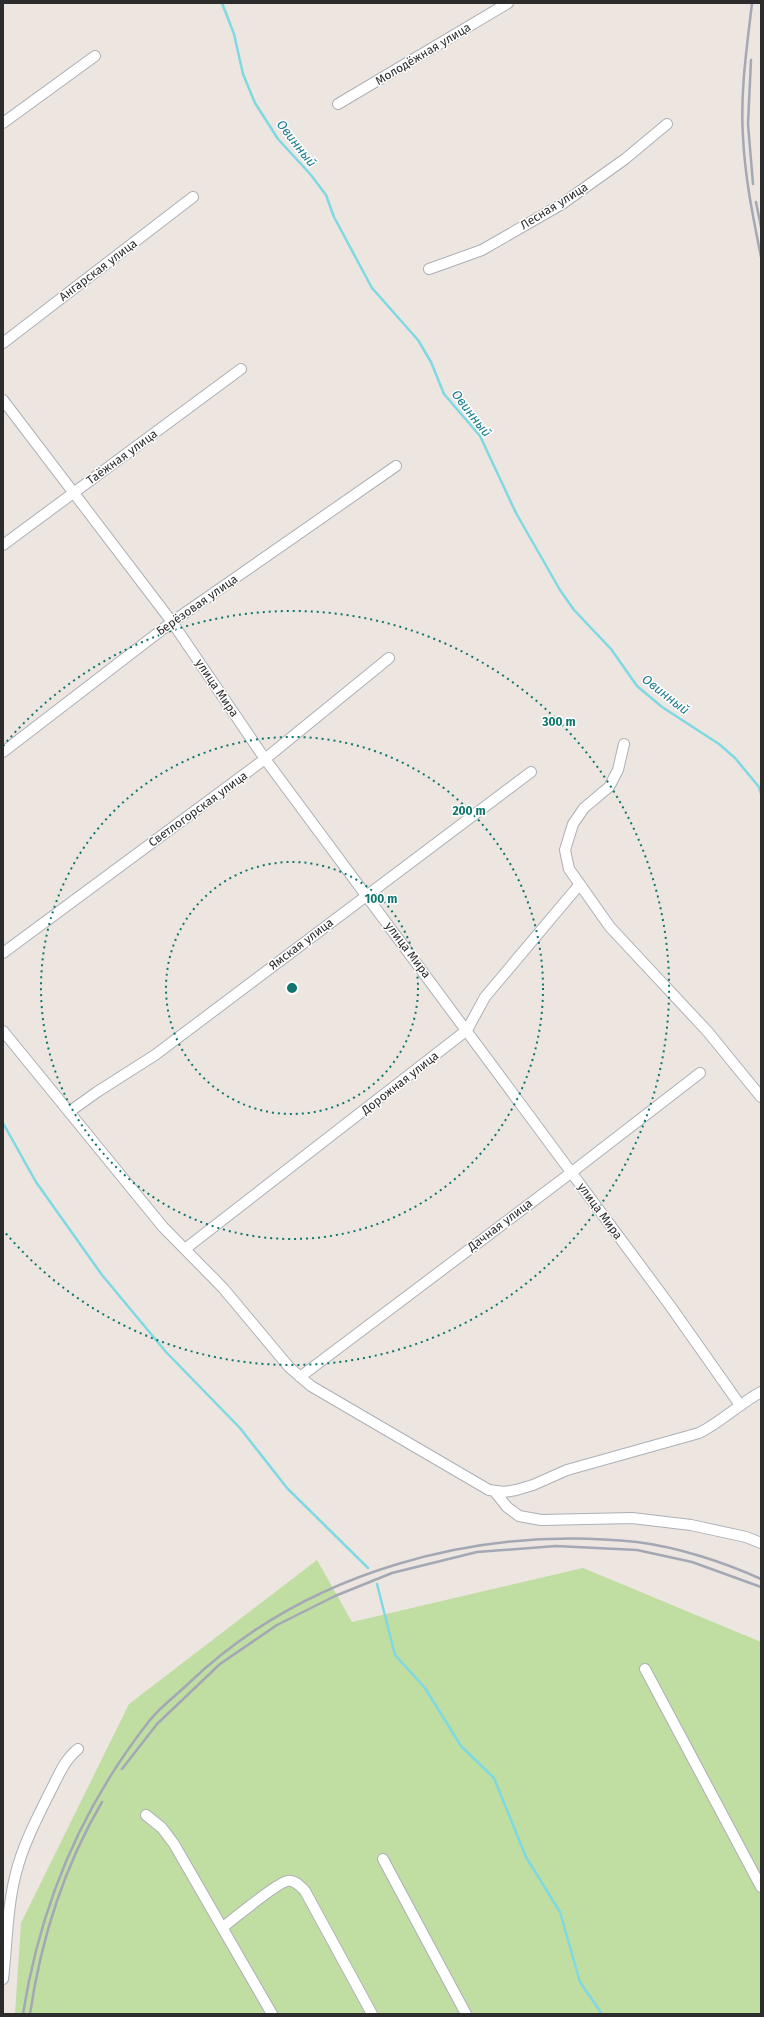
<svg xmlns="http://www.w3.org/2000/svg" width="764" height="2017" font-family="'Fira Sans',sans-serif">
	<style>
		.green { fill: #c0dda2 }
		.lines { fill: none; stroke-linecap: round; stroke-linejoin: round }
		.stream { stroke: #7ed9e3; stroke-width: 2.5 }
		.street-casing { stroke: #acb0b7; stroke-width: 12 }
		.street { stroke: #fff; stroke-width: 10 }
		.rail { stroke: #a3a8b4; stroke-width: 2.5 }
		.ring { fill: none; stroke: #0f766e; stroke-width: 2; stroke-dasharray: 2 4 }
		.labels { text-anchor: middle; stroke-width: 3; stroke-linejoin: round; paint-order: stroke }
		.street-label { font-size: 12px; fill: #2c2c2c; stroke: #fff }
		.water-label { font-size: 13px; font-style: italic; fill: #1b7c91; stroke: #fff }
		.centre { fill: #0f766e; stroke: #fff; stroke-width: 2 }
		.ring-label { font-size: 12px; text-anchor: middle; font-weight: bold; fill: #0f766e; stroke: #fff; stroke-width: 3; stroke-linejoin: round; paint-order: stroke }
	</style>
	<rect width="100%" height="100%" fill="#ece5e0"/>
	<path class="green" d="M317 1560 352 1622 583 1568 761 1642V2014H15L21 1923 129 1704Z"/>
	<g class="lines">
		<path class="stream" d="M222 3 234 34 243 74 255 103 278 139 311 175 326 195 334 217 372 288 418 340 431 362 444 394 480 436 516 513 560 590 574 610 611 649 637 686 662 707 719 744 735 758 759 787 761 794
			M3 1123 36 1182 102 1275 166 1352 240 1428 287 1488 368 1568
			M377 1584 395 1655 425 1688 461 1746 494 1778 526 1857 560 1912 580 1982 602 2014"/>
		<g class="street-casing">
			<path id="street" d="M338 104 508 3
				M3 123 95 56
				M429 269 482 250 562 204 625 159 667 124
				M3 343 193 197
				M3 400 172 622 265 759 671 1307 740 1405
				M3 545 241 369
				M624 744 618 770 609 787 584 808 573 824 565 850 569 869 610 927 708 1032 761 1097
				M3 752 172 622 396 466
				M3 953 265 759 389 658
				M3 1031 163 1227 223 1288 289 1367 311 1386 489 1490 504 1492 516 1490 533 1485 567 1470 699 1433C721 1422 739 1404 761 1392
				M69 1112 97 1092 155 1055 531 772
				M185 1249 467 1030 485 997 580 884
				M300 1377 572 1172 700 1073
				M495 1492 507 1507 519 1516 541 1520 632 1518 691 1525 746 1537 761 1543
				M645 1669 761 1887
				M146 1815 162 1828 174 1844 272 2014
				M383 1859 466 2014
				M223 1927C235 1918 275 1884 287 1881 294 1879 300 1886 305 1891L372 2014
				M3 1979C7 1945 7 1907 16 1873 23 1845 37 1818 50 1792 58 1777 64 1760 78 1749"/>
		</g>
		<use href="#street" class="street"/>
		<path class="rail" d="M752 3C747 47 740 92 743 137 745 178 753 217 761 257
			M751 60 748 124 753 184
			M756 202 761 227
			M122 1769 157 1724 220 1664 277 1625 335 1596 392 1573 477 1552 556 1546 637 1550 692 1562 761 1587
			M23 2014C40 1906 82 1806 150 1720 161 1706 177 1695 190 1682 307 1571 478 1525 637 1542 677 1547 724 1562 761 1579
			M30 2014C41 1939 64 1867 102 1802"/>
	</g>
	<g class="ring">
		<circle cx="292" cy="988" r="126"/>
		<circle cx="292" cy="988" r="251"/>
		<path d="M3 746A377 377 0 1 1 3 1230"/>
	</g>
	<g class="labels">
		<g class="street-label">
			<text transform="translate(423 54) rotate(-31)" y="4">Молодёжная улица</text>
			<text transform="translate(554 206) rotate(-32)" y="4">Лесная улица</text>
			<text transform="translate(98 270) rotate(-37)" y="4">Ангарская улица</text>
			<text transform="translate(122 457) rotate(-36)" y="4">Таёжная улица</text>
			<text transform="translate(197 605) rotate(-35)" y="4">Берёзовая улица</text>
			<text transform="translate(217 688) rotate(56)" y="4">улица Мира</text>
			<text transform="translate(198 809) rotate(-36)" y="4">Светлогорская улица</text>
			<text transform="translate(301 944) rotate(-37)" y="4">Ямская улица</text>
			<text transform="translate(408 950) rotate(53)" y="4">улица Мира</text>
			<text transform="translate(400 1083) rotate(-38)" y="4">Дорожная улица</text>
			<text transform="translate(600 1211) rotate(54)" y="4">улица Мира</text>
			<text transform="translate(500 1225) rotate(-37)" y="4">Дачная улица</text>
		</g>
		<g class="water-label">
			<text transform="translate(297 143) rotate(52)" y="5">Овинный</text>
			<text transform="translate(472 413) rotate(52)" y="5">Овинный</text>
			<text transform="translate(666 694) rotate(38)" y="5">Овинный</text>
		</g>
	</g>
	<circle cx="292" cy="988" r="6" class="centre"/>
	<g class="ring-label">
		<text x="559" y="726">300 m</text>
		<text x="469" y="815">200 m</text>
		<text x="381" y="903">100 m</text>
	</g>
	<rect width="764" height="2017" fill="none" stroke="#2c2c2c" stroke-width="8"/>
</svg>
